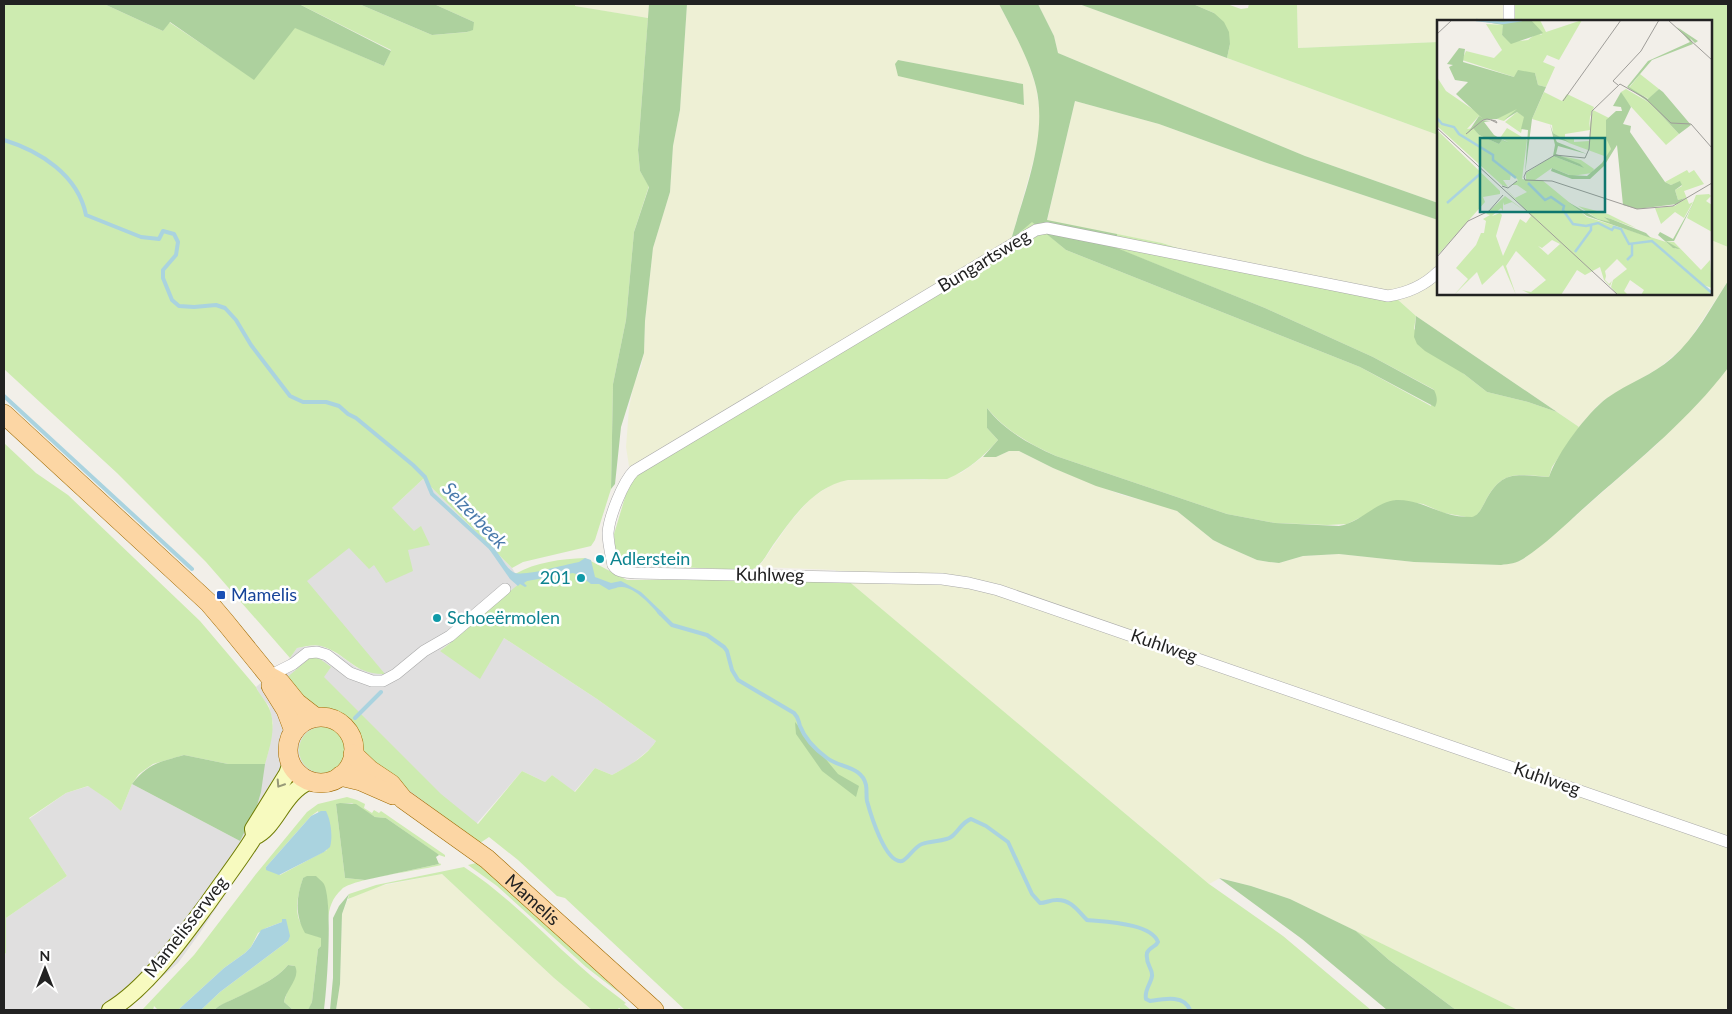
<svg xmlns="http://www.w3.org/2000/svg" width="1732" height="1014" font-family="Lato,sans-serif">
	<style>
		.residential { fill: #e0dfdf }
		.farmland { fill: #eef0d5; fill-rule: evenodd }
		.grass { fill: #cdebb0; fill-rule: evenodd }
		.forest { fill: #add19e }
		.water { fill: #aad3df }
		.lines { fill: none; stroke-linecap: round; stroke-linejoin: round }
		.stream { stroke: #aad3df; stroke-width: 4 }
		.street-casing { stroke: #a9a9a9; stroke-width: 12 }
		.secondary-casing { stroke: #707d05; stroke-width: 18 }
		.primary-casing { stroke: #a06b00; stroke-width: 20 }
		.street { stroke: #fff; stroke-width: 11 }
		.secondary { stroke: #f7fabf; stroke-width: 16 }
		.primary { stroke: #fcd6a4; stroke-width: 19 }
		.oneway { stroke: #979978 }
		.culture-dot { fill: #0f9aa8; stroke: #fff; stroke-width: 2 }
		.transit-dot { fill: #1a4fb4; stroke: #fff; stroke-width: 2 }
		.labels { text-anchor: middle; stroke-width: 5; stroke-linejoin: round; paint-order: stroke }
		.street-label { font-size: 18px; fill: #222; stroke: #fff }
		.culture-label { font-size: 18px; fill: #0d838f; stroke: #fff; text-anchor: start }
		.transit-label { font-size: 18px; fill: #164399; stroke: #fff; text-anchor: start }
		.water-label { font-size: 19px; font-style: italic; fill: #4a7aab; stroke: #fff }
		.inset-river { fill: none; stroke: #aad3df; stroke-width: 2.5 }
		.inset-road { fill: none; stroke: #9f9d99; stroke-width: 1 }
		.view { fill: #0f766e; fill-opacity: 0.15; stroke: #0f766e; stroke-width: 2.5 }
		.inset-edge { fill: none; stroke: #222; stroke-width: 2.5 }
	</style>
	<rect width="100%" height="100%" fill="#f2efe9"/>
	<path class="residential" d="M423 479 512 568 521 583 440 651 504 638 597 699 656 741 651 748 632 764 612 775 595 768 574 792 552 775 545 782 522 771 465 837 389 800 349 786 310 788 272 824 199 934 178 963 145 992 121 1010H4V955L6 953V918L67 876 29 819 66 793 89 786 110 801 121 811 132 784 240 841 269 750 273 723 269 706 260 695 256 687 290 658 297 648 309 646 320 645 339 655 357 668 384 674 290 562 392 508Z"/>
	<path class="farmland" d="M575 4H649L648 18 592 9 575 6Z
		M687 4H999L1026 56 1036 87 1040 112 1039 141 1011 240 632 468 629 466 626 447 629 408 634 384 641 367 644 353 645 321 653 248 670 192 673 146 680 110ZM898 60 1022 84 1024 104 975 93Z
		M1038 4H1079L1438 135V203L1305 156 1058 53 1054 36Z
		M1297 4H1508L1506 21H1438V42L1298 48Z
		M1075 101 1159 124 1264 162 1438 220V294H1711V240L1728 247V281L1686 345 1659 368 1607 398 1597 406 1579 427 1416 316 1397 299 1264 276 1162 243 1047 221Z
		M1728 368V1010H1518L1290 899 1251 886 1220 878 1209 884 835 570 759 567 790 522 811 498 836 482 848 480H924L961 473 983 457H996L1009 451H1019L1053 468 1122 495 1165 506 1177 511 1213 540 1223 545 1257 560 1269 562 1279 563 1303 556 1339 554 1414 562 1501 565 1513 563 1522 560 1548 540 1654 447 1700 401Z
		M442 874 554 978 592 1010H336L340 984 342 914 347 901 353 896 380 886Z"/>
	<path class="grass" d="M4 4H104L163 31 169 22 254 79 294 27 384 66 391 50 299 4H359L432 35 468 32 474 22 434 4H575V6L648 18 638 150 640 171 649 186 634 232 626 320 613 384 611 489 595 540 591 546 523 562 512 568 423 479 392 508 414 531 421 526 430 545 408 550 413 571 386 583 374 565 369 569 349 548 307 581 385 674C353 675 347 653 321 646 314 644 304 647 297 648L290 658 206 562 117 473 4 369Z
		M1193 4H1227L1241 9 1248 8 1249 4H1297L1298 48 1438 42V135L1227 58 1230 44 1214 13Z
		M1508 4H1728V247L1711 240V21H1506Z
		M1032 221 1066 250 1360 367 1431 406 1434 390 1433 389 1373 357 1265 308 1116 248 1117 234 1162 243 1264 276 1397 299 1416 316 1414 329 1464 374 1487 392 1528 402 1557 412 1579 427 1552 467 1549 477C1517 474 1501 470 1485 502 1481 509 1479 515 1472 518L1444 513 1423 504 1396 500 1347 524 1327 525 1275 523 1227 514 1056 456C1030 444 1006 431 987 408V428L998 440C983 457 968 470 947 479L848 480C813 487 793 517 773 545 766 555 762 566 750 570L622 565 615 548 614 534 629 484 635 476 1011 240Z
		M4 443 36 473 68 495 200 621 256 687C259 694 266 701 269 708 277 725 270 747 265 764H228L184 755 153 764 139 774 132 784 121 811 110 801 88 786 66 793 29 818 67 876 6 918V953L4 955Z
		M585 558 627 580 846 579 1209 884 1283 936 1371 1010H685L565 898 557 896 518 860 489 837 480 843 383 771 360 748 357 739 351 727 341 717 308 706 284 680 311 657 320 659 331 667 324 677 441 794 478 824 522 771 545 782 552 775 575 792 595 768 612 775C628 766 646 757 656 741L597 699 504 638 480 679 440 651C468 630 493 605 520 583L515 574C536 562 561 559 585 558Z
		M299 750a23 23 0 1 1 46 0a23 23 0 1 1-46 0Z
		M347 797 357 800 365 804 364 808 372 813 374 810 379 813 381 811 445 855V857L439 855 386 818 375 817 352 803 336 804 345 878 365 880 439 864 440 863 441 865C422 870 352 879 342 889 332 898 329 908 328 920 327 903 329 888 315 876L303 878C297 898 291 920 310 933 314 935 317 937 321 937V946L318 949 312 1002 309 1009 293 1010 284 1002 295 966 288 965C275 982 239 996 219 1006L214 1010H201L220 992 288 941V929L282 919V922L266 928 258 933 251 947 245 953 224 968 178 1010H158L154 1006 153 1010H142L194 955 256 874 307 812 318 804ZM318 811 327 850 280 875 266 867 311 816Z
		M476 863 490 871 622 995 586 967 497 886 468 865Z
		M464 867C507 895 542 933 581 967 595 980 611 991 626 1003L624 1004 631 1010H622L619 1008 617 1010H592L554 978 442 874 386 884 348 899 349 894 376 885Z
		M1356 931 1518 1010H1456L1389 960Z"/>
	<path class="forest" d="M104 4H299L391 51 384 66 295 28 254 80 170 22 163 31Z
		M359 4H434L474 22 473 30 467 32 432 35Z
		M649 4H687L680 110 673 146 670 192 653 248 645 321 644 353 621 427 615 484 611 489 613 384 626 320 634 232 649 187 640 171 638 150Z
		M999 4H1038L1054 36 1058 53 1305 156 1438 203V220L1264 162 1159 124 1075 101 1047 220 1117 234V248L1265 308 1373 357 1434 390C1437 396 1438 401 1435 407L1360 367 1066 250 1032 222 1011 240C1024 193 1048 136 1036 87 1029 58 1013 31 999 4Z
		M1079 4H1193L1214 13 1224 22 1229 32 1230 44 1227 58Z
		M898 60 1023 84 1024 105 898 76 895 64Z
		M1728 281V368C1690 418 1641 458 1594 499 1571 519 1549 542 1523 559 1517 563 1509 564 1501 565L1414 562 1339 554 1303 556 1279 563 1269 562 1257 560 1223 545 1213 540 1177 511 1096 486 1053 468 1019 451H1009L996 457H983L998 440 987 428V408C1005 431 1029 444 1056 456L1227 514 1275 523 1339 526C1360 523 1375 502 1396 500 1414 499 1429 508 1445 513 1454 516 1463 517 1472 517 1479 515 1481 509 1485 502 1502 469 1516 475 1549 477 1557 453 1587 413 1607 398 1628 383 1653 375 1672 358 1696 337 1711 307 1728 281Z
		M1416 316 1557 412 1528 402 1487 392 1464 374 1425 351 1417 344 1414 337Z
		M795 722 838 774 859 786 856 797 822 771 796 734Z
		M184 755 228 764H265L261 792 256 809 240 841 132 784C148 763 160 762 184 755Z
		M340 803 356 804 375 817 386 818 438 854 439 855 436 857 439 864 365 880 345 878 336 804Z
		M307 876H316C318 878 322 881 324 884 333 902 327 988 324 1010H308L312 1002 318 949 321 946V938L305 933C295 915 296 898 303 878Z
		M1219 878 1251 886 1290 899 1356 931 1389 960 1456 1010H1387L1302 939Z
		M349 894 342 914 340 984 336 1010H330L333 978V918L339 906Z
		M288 965 295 966C301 978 286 989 284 1002L293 1010H214L219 1006C238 996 275 982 288 965Z"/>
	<path class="water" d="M493 547C500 554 505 567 513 572 522 578 566 564 579 562L585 558 591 560 595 577 611 583 621 581 641 592 663 613 660 616C653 607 634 586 621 587 617 587 613 589 609 590L599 584H591L579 575 573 573 527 581 524 583 527 586 525 587 520 584 518 586 510 579 489 549Z
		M321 811H326C331 821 333 837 330 847L324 852 279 875 266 870V867L311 816Z
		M282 919H286L290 936 288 941 220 992 201 1010H178L224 968 245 953 251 947 261 930 282 922Z"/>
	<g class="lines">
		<path class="stream" d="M4 140C40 151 78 175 86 215L141 237 159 239 163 231 174 234 178 242 176 255 163 270V278L172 300 179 306 194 307 216 305 225 308 236 320 251 345 290 396 303 402H326L339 406 348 414 356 418 413 465 425 477 432 494 494 551
			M4 396 192 569
			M659 612 672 625 707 635 724 647 727 651 732 670 738 680 794 713C799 718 798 720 800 726 805 739 816 750 827 758 840 768 862 766 866 785 867 790 866 796 867 801 870 812 885 864 902 861 908 859 914 847 922 844 930 841 947 841 951 837 958 832 962 822 971 819L986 826 1008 842 1032 894 1040 903C1046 903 1050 900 1056 900 1071 899 1078 911 1087 920 1105 922 1151 923 1158 942 1156 947 1149 947 1147 953 1145 965 1153 968 1152 976 1151 984 1144 990 1146 999L1150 1001C1163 999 1184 994 1190 1010
			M355 718 381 692"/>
		<g class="street-casing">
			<path id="street" d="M1509 4V21
				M1438 272C1424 286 1407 293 1388 296L1047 228 1036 230 634 471C623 482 609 517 608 533 608 543 611 555 613 565 618 573 626 572 635 573L942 579 969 583 998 590 1728 842
				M269 676 293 664 307 653 317 652 327 655 350 673 372 681H383L396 674 424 651 450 636 505 589"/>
		</g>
		<g class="secondary-casing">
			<path id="secondary" d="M254 835 253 829 287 774 291 763
				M110 1010C147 988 182 938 208 903 223 881 240 860 254 837 277 827 282 793 310 781"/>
		</g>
		<g class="primary-casing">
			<g id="primary">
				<path d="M4 414 209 603 226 623 269 676 280 682 297 703 315 717"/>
				<path d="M271 686 286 710 294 731"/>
				<circle cx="321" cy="750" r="33"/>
				<path id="s1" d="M353 754 370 770 391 784 403 799 487 859 654 1010"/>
				<path d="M340 776 361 781 393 795"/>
			</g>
		</g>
		<use href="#street" class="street"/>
		<use href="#secondary" class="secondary"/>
		<use href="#primary" class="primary"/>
	</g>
	<defs><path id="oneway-chevron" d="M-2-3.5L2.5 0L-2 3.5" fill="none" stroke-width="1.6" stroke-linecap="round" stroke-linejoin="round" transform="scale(1.25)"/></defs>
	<use class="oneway" href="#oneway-chevron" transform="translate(280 784) rotate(123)"/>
	<g class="culture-dot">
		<circle cx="600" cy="559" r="5"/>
		<circle cx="581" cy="578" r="5"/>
		<circle cx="437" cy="618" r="5"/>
	</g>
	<rect class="transit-dot" x="216" y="590" width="10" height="10" rx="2.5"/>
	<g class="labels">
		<g class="street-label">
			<text transform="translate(984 261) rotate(-31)" y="6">Bungartsweg</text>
			<text transform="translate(770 575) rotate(1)" y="6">Kuhlweg</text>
			<text transform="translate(1164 646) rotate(19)" y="6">Kuhlweg</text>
			<text transform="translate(1547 779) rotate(19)" y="6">Kuhlweg</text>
			<text dy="6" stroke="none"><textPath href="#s1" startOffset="232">Mamelis</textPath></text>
			<text transform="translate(186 927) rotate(-52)" y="6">Mamelisserweg</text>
		</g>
		<g class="culture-label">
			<text x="610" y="565">Adlerstein</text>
			<text x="571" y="584" text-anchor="end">201</text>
			<text x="447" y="624">Schoeërmolen</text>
		</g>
		<g class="transit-label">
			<text x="231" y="601">Mamelis</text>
		</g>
		<g class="water-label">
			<text transform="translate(475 515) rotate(46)" y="7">Selzerbeek</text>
		</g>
	</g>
	<g transform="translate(1437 20)">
		<rect width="275" height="275" fill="#f2efe9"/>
		<path d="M94 0H103L109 12 145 0 122 40 110 35 106 42 118 47 109 67 101 65 98 53 77 57 25 40 29 31 57 38 65 30 49 4 67 5 65 15 73 22 91 20 100 13 105 15ZM203 54 222 69 212 79 192 68ZM0 57 9 71 44 95V100L42 96 30 109 37 108 42 115 62 124 65 120 71 122 63 118 70 108 90 120 85 159 89 160V153L116 136 147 148 124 136 144 140 157 149 155 153 135 156 115 148 98 160H105L150 197 229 222 235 227 240 229 229 221 237 222 264 250 273 240 275 268 266 265 275 275H204L207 270 193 260 187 271 191 275H180L174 267 176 260 190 249 180 239 168 251 169 256 168 260 172 264 175 261 173 266 167 260 163 247 148 255 140 250 124 275H95L85 270 94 272 109 260 79 231 69 246 79 275 66 245 45 265 40 252 17 275 31 259 19 248 39 225 44 213H47L49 201 46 199 53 195 49 194 68 176 88 191 75 182 67 185 66 182V191L64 188 55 196 63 193 65 195 59 216 66 236 83 199 89 203 94 196 67 167 78 178 90 172 80 165H75L81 160 74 153 73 160H66L71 167 65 165 0 106ZM115 220 123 224 111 235 101 226 105 228ZM189 69 213 83 242 114 229 125 187 79 184 72ZM107 72 125 81 130 74 157 87 153 97 152 108 156 90 172 98 169 107 174 129 170 137 132 123 116 113 115 105 95 99ZM153 110 152 121 137 122V117H128V114ZM84 88 93 94 90 109 88 108 90 96 81 89 67 101 60 99 76 89ZM80 92 88 97 84 113 68 102ZM0 110 63 171V174L46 177 48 182 0 236ZM250 150 252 153 257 150 267 164 247 171 252 184 256 182 247 198 238 192 224 204 218 188 238 186 248 178 241 180 238 170 245 166 243 162 234 165 228 162ZM272 174 274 176 269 181 275 185V212L250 198 259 175ZM141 186 171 194 199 208 168 197 174 203 161 199Z" fill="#cdebb0" fill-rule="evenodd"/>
		<path d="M37 0H94L106 13 74 24 65 15 66 5ZM240 7 261 21 258 23 253 18 256 24 215 40 192 67 211 79 222 69 226 72 254 105 242 114 213 83 190 67 211 41 253 22ZM22 28 28 29 26 42 77 57 81 50 98 53 101 65 109 67 95 99 88 154 91 110 84 109 87 97 80 92 67 100 80 89 60 99 44 100 54 101 47 102 57 115 71 123 65 120 62 124 42 115 36 108 30 114 42 96 45 98 19 74 31 62 18 60 12 47 16 45 10 44ZM184 72 194 87 186 104 194 106 193 112 228 162 234 165 243 161 245 165 238 170 241 180 248 178 240 184 200 189 186 185 180 125 167 146 153 159H135L114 151 115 148 132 155 150 156 165 143 174 129 169 118V100L179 91H185L184 87 176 86ZM113 104 116 113 132 122 118 118 120 122 150 134 121 126 119 134 143 144 147 148 116 136 118 125ZM258 180 237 221H229L243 229 236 228 221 215 223 212 236 219ZM131 182 161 199 173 202 167 197 174 199 209 213 214 218 150 196Z" fill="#add19e"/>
		<path class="inset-river" d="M39 0 66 3 85 0M0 98 5 104 17 107 22 114 56 135V140L79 158M91 163 108 180 114 177 127 186 126 190 136 204 149 206 161 203 175 210 177 207 184 209 192 224 215 221 275 273M10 183 43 154M138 232 154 210V205M190 240 195 235V224"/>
		<path class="inset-road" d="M231 0 275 40M0 14 15 0M181 65 176 61 204 31 222 0M126 81 184 0M0 108 181 275M29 114 46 100 50 99 59 101 60 103 54 100M275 128 254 104 234 103 208 78 183 64 155 91 152 129 148 138 118 135 89 152 87 157 88 160 115 161 200 189 236 186 275 163M65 166 71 168 80 161M0 237 31 201 52 191 66 175"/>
		<path class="view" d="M43 118H168V192H43Z"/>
		<rect width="275" height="275" class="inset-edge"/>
	</g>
	<rect width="1732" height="1014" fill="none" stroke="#222222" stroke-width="10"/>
	<g transform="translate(45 969)" stroke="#ffffff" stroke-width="4" paint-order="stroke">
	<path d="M0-4L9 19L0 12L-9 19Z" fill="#222222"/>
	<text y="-8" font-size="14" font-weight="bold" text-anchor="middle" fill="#222222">N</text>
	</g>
</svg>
